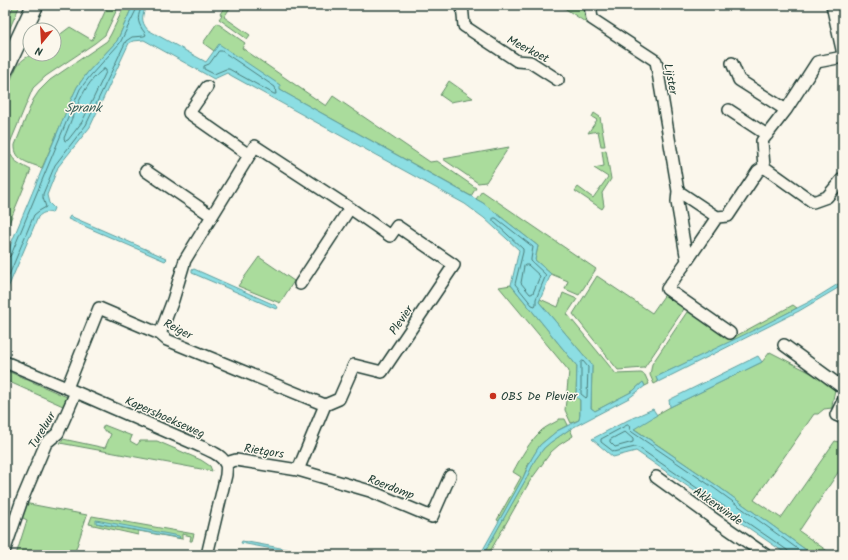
<svg xmlns="http://www.w3.org/2000/svg" width="848" height="560" font-family="Kalam,sans-serif">
	<style>
		.green { fill: #aadc9c; stroke: #648c68 }
		.water { fill: #8cdee3; stroke: #609e9d }
		.lines { fill: none; stroke-linecap: round; stroke-linejoin: round }
		.shore { stroke: #4b7d7a; stroke-width: 1 }
		.minor-casing { stroke: #1f3d34; stroke-width: 14 }
		.secondary-casing { stroke: #1f3d34; stroke-width: 19 }
		.minor { stroke: #fbf7ec; stroke-width: 11 }
		.secondary { stroke: #fbf7ec; stroke-width: 16 }
		.poi-dot { fill: #c8321e; stroke: #fbf7ec; stroke-width: 1.5 }
		.labels { text-anchor: middle; stroke-width: 3; stroke-linejoin: round; paint-order: stroke }
		.street-label { font-size: 12px; fill: #1f3d34; stroke: #fbf7ec }
		.poi-label { font-size: 12px; fill: #1f3d34; stroke: #fbf7ec; text-anchor: start }
		.water-label { font-size: 13px; font-style: italic; fill: #355d57; stroke: #fbf7ec }
	</style>
	<rect width="100%" height="100%" fill="#fbf7ec"/>
	<filter id="ink" filterUnits="userSpaceOnUse"><feTurbulence type="fractalNoise" baseFrequency=".025" numOctaves="2"/><feDisplacementMap in="SourceGraphic" scale="8" xChannelSelector="R" yChannelSelector="G"/><feConvolveMatrix kernelMatrix="1 2 1 2 8 2 1 2 1" color-interpolation-filters="sRGB"/></filter>
	<g filter="url(#ink)">
		<path class="green" d="M14 5H20L5 39V25Z
			M108 5H119L105 35 95 43 46 76 33 88 10 143C8 160 18 163 31 170L5 233V93L17 66C28 52 38 54 54 54V39L70 27 92 40Z
			M125 5H133L117 41 88 72 77 87 42 168C30 163 14 161 15 145L33 100 39 91 50 80 107 41 111 34Z
			M226 5 230 8 224 17 250 35 247 39 219 19 222 15 220 14Z
			M560 5H585L588 24Z
			M217 23 245 43 242 48 326 106 333 96 430 162 437 161 476 188 471 196 280 90 279 85 219 45 214 51 203 43Z
			M449 81 473 98 450 102 440 95Z
			M594 113 600 117 605 146H601L598 131 588 133 597 120 592 117Z
			M509 147 486 182 478 183 443 159Z
			M606 150 611 179 602 193 604 206 602 209 575 191 578 187 593 198 608 177 594 168 604 166 602 151Z
			M482 191 596 269 579 295 565 289 568 281 551 274 535 260 538 246 483 203 476 199Z
			M259 257 294 281 280 303 238 286Z
			M597 276 652 313 666 293 686 306 644 368 618 370 573 314Z
			M511 285 577 366 576 397 580 399V415L579 420 571 423 565 410 569 371 499 287Z
			M563 293 577 299 567 314 616 374 641 373 645 375 649 384 645 386 643 382 633 391 595 411 591 408 592 365 539 302 540 299 558 307Z
			M793 305 797 308 754 331 656 377 658 382 654 384 650 375 652 364 689 309 719 330 727 339 731 335 734 337Z
			M770 352 813 374 835 389C834 396 832 402 832 408L824 409 818 414H814L754 500 781 518 835 441 839 442 843 444V465L799 531 833 555H813L716 485 633 428 670 407 762 362Z
			M5 370 67 397 63 406 5 380Z
			M559 419H565L568 425 557 431 540 445 528 465 523 478 499 521 497 520 521 477 513 472C521 457 529 442 542 430 547 426 554 423 559 420Z
			M104 425 132 436 130 441 137 445 140 441H157L201 460 210 466 212 471 60 443 63 439 105 448 111 434 102 429Z
			M570 429 573 436 559 445 551 452 530 481 488 555H483L526 479 535 460 544 448 551 442Z
			M24 503 87 515 74 555H16L27 520 21 517Z
			M92 516 194 534 192 541H190L191 536 182 534V539L96 523 138 531V535L89 524Z"/>
		<path class="water" d="M133 5H147C142 15 140 21 148 30L206 62 219 44 280 85V90L483 203 538 246 535 260 551 274 539 302 592 365 591 408 595 411 633 391 643 382 645 386 629 398 570 429 551 442 544 448 535 460 526 479 483 555H480L523 478 532 458 540 445 557 431 579 420 580 415V400L576 397 577 366 511 285 519 250 484 218 465 204 232 76 227 73 214 79 144 40 133 41 129 43 90 127 58 167 47 195 49 203 54 208 52 213C46 211 42 213 38 217L5 295V258L71 100 77 87 88 72 117 41Z
			M70 216 166 258 167 259 165 261 68 219Z
			M194 269 277 306 278 308 276 309 192 273V270Z
			M843 281V285L799 311 658 382 656 377 754 330 809 302Z
			M758 356 762 362 670 407 669 400Z
			M653 409 657 415 634 429 716 485 813 555H788L636 451 613 457 592 439 628 420Z
			M96 520 179 536 180 537 179 538 96 523Z
			M242 541 319 555H304L241 543Z"/>
		<g class="lines">
			<path class="shore" d="M219 51H222L275 87 276 94H274L229 69H226L214 74 204 69V66L209 64Z
				M104 69 106 70V72L82 122 68 140 65 141 64 138C74 115 82 84 104 69Z
				M494 218H496L533 247 531 259V261L546 275 536 299V304L535 306 532 305 515 284 523 252V249L493 221V219Z
				M5 258H8L11 255 80 89 91 75 120 43 137 8V5
				M526 265H528L540 276 533 293 531 294H530L521 283 524 266Z
				M5 285 34 215 39 211 46 207 43 198V194L55 165 86 125 126 41 132 37 144 36 146 35C145 32 142 30 141 27 136 19 139 12 143 5
				M583 361 588 367 587 397 586 398 581 394V363Z
				M625 432 633 439V442L615 447 610 442V440Z
				M789 555V552L787 550 639 448 635 447 614 452 601 442V439L627 425H629L630 430 632 432 714 488 806 555"/>
			<g class="minor-casing">
				<path id="minor" d="M462 5 464 26 517 61 530 62 558 80
					M590 5 592 19 656 61 678 191 677 202 687 261 667 289 730 333
					M832 5 843 54
					M843 57 817 62 786 110 762 141 764 167 813 202 827 197 843 178
					M732 63 739 80 786 110
					M207 87 189 113 249 155
					M729 110 767 135
					M146 171 212 216
					M678 191 717 217 687 261
					M717 217 728 216 758 171 764 167
					M300 284 350 208
					M160 334 173 300 185 260 255 146 350 208 390 236 397 226 454 265 382 372 354 365 339 399 325 405 298 470
					M784 345 843 388
					M5 362 76 392 202 447C210 451 223 455 226 465 227 468 226 472 226 475L207 555
					M67 388 99 308 160 334 167 340 325 405
					M843 401 836 415 843 418
					M226 463 236 460 298 470 370 491 432 517 450 476
					M656 477 714 519 766 555
					M5 549 22 500 46 443 58 433 76 392"/>
			</g>
			<g class="secondary-casing">
				<path id="secondary" d="M5 69 35 5"/>
			</g>
			<use href="#minor" class="minor"/>
			<use href="#secondary" class="secondary"/>
		</g>
	</g>
	<circle class="poi-dot" cx="493" cy="396" r="4"/>
	<g class="labels">
		<g class="street-label">
			<text transform="translate(528 49) rotate(27)" y="4">Meerkoet</text>
			<text transform="translate(671 79) rotate(79)" y="4">Lijster</text>
			<text transform="translate(401 320) rotate(-56)" y="4">Plevier</text>
			<text transform="translate(178 329) rotate(27)" y="4">Reiger</text>
			<text transform="translate(165 417) rotate(24)" y="4">Kapershoekseweg</text>
			<text transform="translate(42 430) rotate(-59)" y="4">Tureluur</text>
			<text transform="translate(264 451) rotate(9)" y="4">Rietgors</text>
			<text transform="translate(391 487) rotate(21)" y="4">Roerdomp</text>
			<text transform="translate(718 506) rotate(35)" y="4">Akkerwinde</text>
		</g>
		<g class="poi-label">
			<text x="501" y="400">OBS De Plevier</text>
		</g>
		<g class="water-label">
			<text x="83" y="112">Sprank</text>
		</g>
	</g>
	<rect width="848" height="560" fill="none" stroke="#fbf7ec" stroke-width="20"/>
	<rect x="10" y="10" width="828" height="540" fill="none" stroke="#1f3d34" stroke-width="1.5" filter="url(#ink)"/>
	<g transform="translate(42 42) rotate(198)"><circle r="19" fill="#fbf7ec" stroke="#a3ada2"/>
	<path d="M0-3L7 15L0 10L-7 15Z" fill="#c8321e"/>
	<text y="-6" font-size="11" font-weight="bold" text-anchor="middle" fill="#1f3d34">N</text>
	</g>
</svg>
